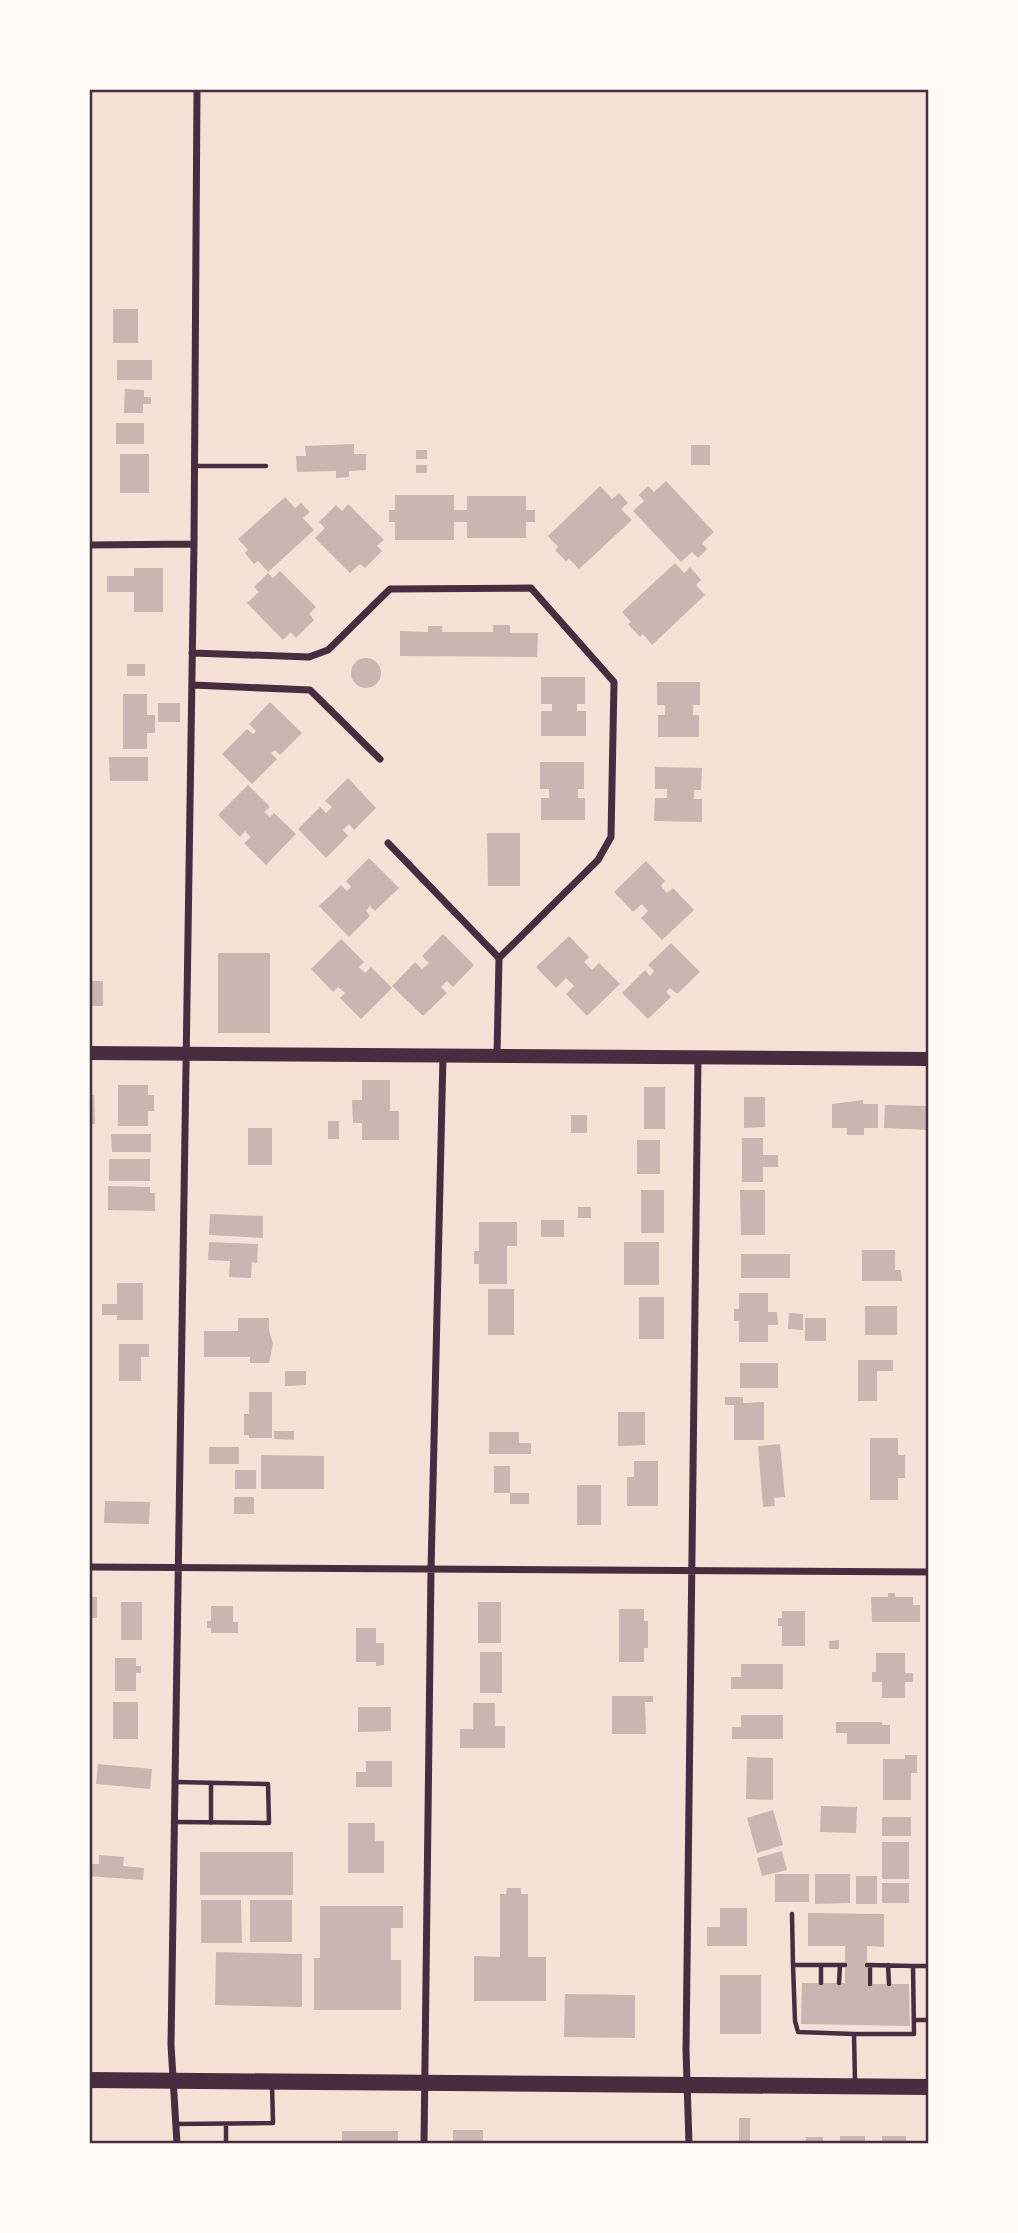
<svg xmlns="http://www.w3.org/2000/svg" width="1018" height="2233" font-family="'Golos Text',sans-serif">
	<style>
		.building { fill: #ccb4b1 }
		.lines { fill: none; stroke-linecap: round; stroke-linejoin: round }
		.service { stroke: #4a2c40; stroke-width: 4.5 }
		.minor { stroke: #4a2c40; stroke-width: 7 }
		.secondary { stroke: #4a2c40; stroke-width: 14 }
		.trunk { stroke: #4a2c40; stroke-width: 16 }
		.neatline { fill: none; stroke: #4a2c40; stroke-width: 2.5 }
	</style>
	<rect width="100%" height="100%" fill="#f7e1d7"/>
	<path class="building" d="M113 309H138V343H113Z
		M117 360H152V380H117Z
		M125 389 144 390V397H151V404H143V413H124Z
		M116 423H144V444H116Z
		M354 444V454H366V470L349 471V477L336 478V471L297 472 296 456H306L305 446Z
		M691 445H710V465H691Z
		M416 450H427V459H416Z
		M120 454H149V493H120Z
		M416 465H427V473H416Z
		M666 481 714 532 702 543 707 549 698 558 692 552 681 562 633 511 644 501 639 495 648 486 654 492Z
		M600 486 612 499 619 493 628 503 621 509 632 520 579 569 569 559 566 561 555 550 558 547 548 536Z
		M395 495H454V510H467V496H526V510H535V522H526V538H467V522H454V540H395V522H389V510H395Z
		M285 497 295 508 301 503 310 512 303 518 314 530 268 572 258 561 254 564 245 553 248 550 238 539Z
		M348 504 384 540 377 546 382 551 365 568 360 564 350 573 315 538 325 528 319 522 336 505 342 511Z
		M675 563 684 573 690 567 701 580 696 585 705 595 652 645 643 634 640 637 628 624 631 622 622 612Z
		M134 568H163V612H134V592H107V576H134Z
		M280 571 316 607 309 614 314 620 296 638 291 632 283 640 247 603 259 592 254 587 268 573 273 578Z
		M493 625H510V633H538L537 657 400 656V631L428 632V626H442V632H493Z
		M351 673a15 15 0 1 1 30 0a15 15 0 1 1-30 0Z
		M127 664H145V676H127Z
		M541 677H585V704H577V711H586V736H541V711H552V704H541Z
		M657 682H700V705H693V715H699V737H658V715H665V705H657Z
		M123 694H147V715H155V733H147V749H123Z
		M270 702 302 733 280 755 275 750 271 753 277 759 252 784 222 754 247 729 253 734 256 731 249 724Z
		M158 703H180V722H158Z
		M109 757H148V781H110Z
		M540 762H584V789H578V798H585V820H541V798H549V789H540Z
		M655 767 702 768 701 790H694V799H702V822L654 821 655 798H667V789H655Z
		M348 778 376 808 354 830 349 824 343 830 348 836 326 858 298 829 320 807 326 813 332 807 325 801Z
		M248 785 270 807 264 812 270 817 274 813 296 834 266 865 244 843 251 837 245 831 240 837 218 815Z
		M487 833H520V886H488Z
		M369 858 399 888 375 911 370 906 366 911 370 916 349 937 319 906 341 885 347 891 351 887 346 881Z
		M646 861 665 881 661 886 667 893 673 888 694 910 662 940 641 918 648 911 642 904 633 912 614 892Z
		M443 934 474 965 453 987 447 981 441 987 447 993 423 1016 392 986 415 962 422 969 429 963 422 956Z
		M569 936 589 957 584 962 592 970 599 963 620 984 587 1016 566 994 574 986 566 978 556 988 536 967Z
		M341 939 364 962 359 967 365 973 371 967 392 988 361 1019 340 998 345 993 338 987 333 992 311 969Z
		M671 943 700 972 677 994 670 988 666 992 671 997 648 1019 622 993 645 970 650 976 654 971 648 965Z
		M218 953H270V1033H218Z
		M89 981H103V1006H89Z
		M362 1080H390V1111H399V1140H362V1123H353L352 1100H362Z
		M118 1085H148V1095H154V1111H148V1126H118Z
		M644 1087H665V1129H644Z
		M89 1095H94L95 1124H89Z
		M744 1097H765V1127L744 1128Z
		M863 1100V1104H878V1128H864V1135H847V1128H832V1104Z
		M885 1105 929 1106V1130L884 1128Z
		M571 1115H587V1133H571Z
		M328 1121H339V1139H328Z
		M248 1128H272V1165H248Z
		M111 1134H151V1152H112Z
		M742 1138H763V1155H778V1167H763V1182H742Z
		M637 1140H660V1174H637Z
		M109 1159H150V1181H109Z
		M108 1186 150 1187V1193H155V1211L108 1210Z
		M641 1190H664V1233H641Z
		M740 1190H765V1235H741Z
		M578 1207H591V1218H578Z
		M210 1214 263 1216V1238L209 1235Z
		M541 1220H564V1237H541Z
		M479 1222H517V1246H507V1284H479V1264H474V1251H479Z
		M209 1242 258 1244 257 1263 252 1262 251 1278 229 1277 230 1261 208 1260Z
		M624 1242H659V1285H624Z
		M862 1250H895V1270H901L902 1281H862Z
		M741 1254H790V1278H741Z
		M117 1283H143V1320H117V1315H102V1304H117Z
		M488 1289H514V1335H488Z
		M739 1293H768V1312H777L778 1325H768V1342H739V1321H734V1309H739Z
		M639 1297H664V1339H639Z
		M865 1306H897V1335H865Z
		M789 1313 803 1314V1330L788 1329Z
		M238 1318H269V1330L273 1344 269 1363H250V1357H204V1331H238Z
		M805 1318H826V1341H805Z
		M119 1344H149V1357H141V1381H119Z
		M858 1360H893V1371H877V1401H858Z
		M740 1363H778V1388H740Z
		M285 1371H306V1385L285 1386Z
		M249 1392H272V1438H249V1435H244V1414H249Z
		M725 1397H743V1403L764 1402V1440H734V1405H725Z
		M618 1412H645V1445L618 1446Z
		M274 1431H294V1440L274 1439Z
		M489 1432H519V1443H531V1454H489Z
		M870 1438H898V1455H905V1478H898V1500H870Z
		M780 1444 785 1497 774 1498 775 1506 763 1507 758 1446Z
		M209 1447H239V1464H209Z
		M261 1455 324 1456V1489H261Z
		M634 1461H658V1506H627V1477H634Z
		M494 1466H510V1493H494Z
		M235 1470H256V1489H235Z
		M577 1485H601V1525H577Z
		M510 1493H529V1504H510Z
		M234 1497H254V1514H234Z
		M105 1501 150 1502 149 1524 104 1523Z
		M888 1593H895V1597H913V1605H920V1622H872L871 1597H888Z
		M89 1597H97V1618H89Z
		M121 1602H142V1640H121Z
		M478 1602H501V1643H478Z
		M211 1606H233V1622H238V1633H211V1628H207V1621H211Z
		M619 1609H644V1621H648V1648H644V1662H619Z
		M782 1611H805V1646H782V1626H778V1618H782Z
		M356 1628H376V1643H384V1665L376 1666V1662H356Z
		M839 1640V1649H829V1641Z
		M480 1652H502V1693H480Z
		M876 1653H905V1673H913V1682H905V1698H882V1682H872V1672H876Z
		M115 1658H136V1666H141V1673H136V1691H115Z
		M741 1664H783V1689H731V1677H741Z
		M612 1696H653V1702H645L646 1734H612Z
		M113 1702H138V1739H113Z
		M473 1703H495V1726H505V1748H460V1729H473Z
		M358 1707H391V1731L358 1732Z
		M741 1715H783V1739H732V1727H741Z
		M836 1722H882V1725H890V1744H847V1733H836Z
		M905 1755H917V1773H911V1800H883V1759H905Z
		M747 1757 773 1758V1800L746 1799Z
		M366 1761H392V1787H356V1772H366Z
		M98 1764 152 1769 150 1789 96 1784Z
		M821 1806 857 1807 856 1833 820 1832Z
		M773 1810 783 1845 757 1853 747 1818Z
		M882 1817H911V1836H882Z
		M348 1823H375V1841H384V1873H348Z
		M882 1842H909V1879H882Z
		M782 1851 787 1870 762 1876 757 1858Z
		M200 1852H293V1895H200Z
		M99 1855 124 1857 123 1866 144 1868 143 1880 89 1876V1864H99Z
		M775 1874H809V1902H775Z
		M815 1874H850V1903L815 1904Z
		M856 1876H877V1904H856Z
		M882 1883H909V1903H882Z
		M507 1888H521V1894H528V1957H546V2001H474V1956L500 1957V1894H506Z
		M201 1900H241L242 1943H201Z
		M250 1900H292V1942H250Z
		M320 1906H403V1928H391V1960H401V2010H314V1958H320Z
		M720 1908H747V1946H707V1927H720Z
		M808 1913 884 1914V1947L867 1946V1984H909L910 2026 801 2024 802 1983H845V1946H808Z
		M216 1952 302 1954V2007L215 2005Z
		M720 1975H761V2034H720Z
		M565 1994 635 1995V2038L564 2037Z
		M739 2118H750V2144H739Z
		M453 2130H483V2144H453Z
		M342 2131H398V2144H342Z
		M840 2136H865V2144H840Z
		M882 2136H906V2144H882Z
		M806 2137H823V2144H806Z"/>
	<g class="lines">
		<path class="service" d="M195 466H266
			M175 1782 268 1784 269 1823 175 1822
			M211 1783V1823
			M792 1914 793 1965
			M845 1965H793L795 2021 798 2032 854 2034
			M888 1965 889 1984
			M913 1966H929
			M821 1983V1965
			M839 1983 840 1965
			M870 1984V1965
			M915 2020H929
			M855 2082 854 2034H914L913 1966 867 1965
			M177 2124 273 2123 272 2084
			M226 2124V2144"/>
		<path class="minor" d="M89 545 194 544
			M192 653 309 657 328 650 390 589 531 588 614 682 611 837 598 860 499 958 497 1055
			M192 685 310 690 380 759
			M388 843 499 958
			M89 1567 929 1572
			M177 2144 171 2045 194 544 197 89
			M424 2144 431 1570 443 1056
			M689 2144 686 2050 698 1057"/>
		<path class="secondary" d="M89 1053 929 1059"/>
		<path class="trunk" d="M89 2080 929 2087"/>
	</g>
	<rect width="1018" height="2233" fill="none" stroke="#fffaf5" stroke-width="182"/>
	<rect x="91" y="91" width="836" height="2051" class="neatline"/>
</svg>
